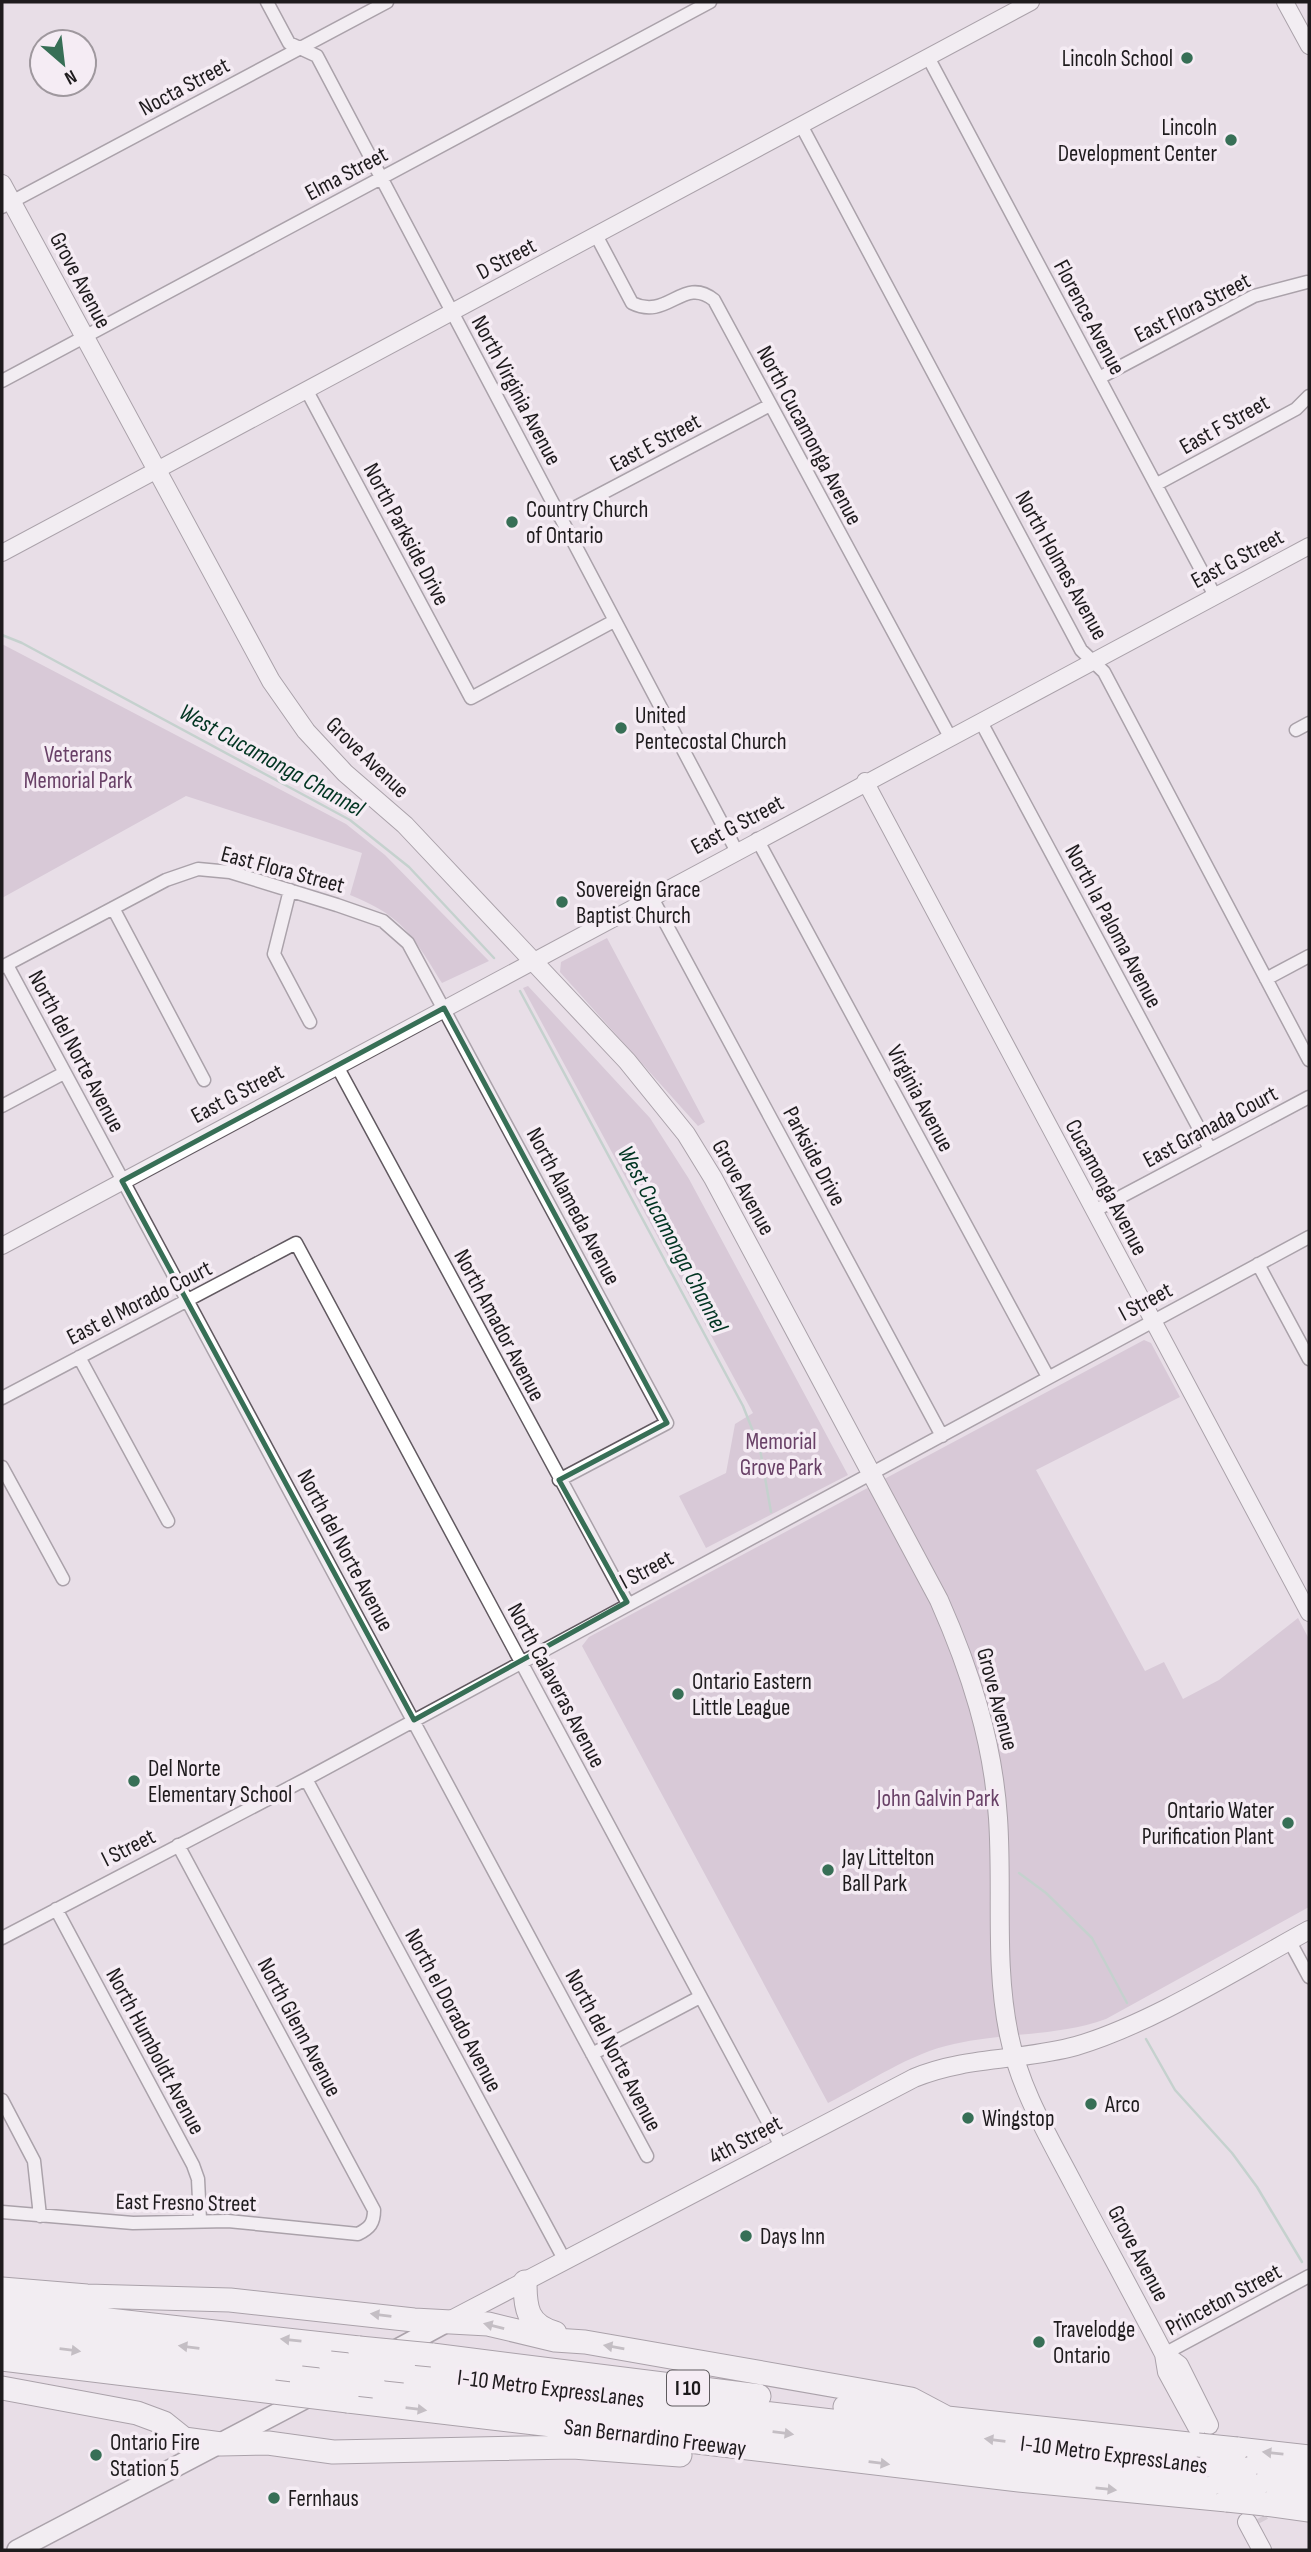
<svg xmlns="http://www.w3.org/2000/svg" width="1311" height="2552" font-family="'Sofia Sans Condensed',sans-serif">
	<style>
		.green { fill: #c5b0c3 }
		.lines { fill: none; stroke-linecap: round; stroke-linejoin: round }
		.stream { stroke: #9cc2af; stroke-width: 2.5 }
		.secondary-tunnel { stroke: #c0b7bf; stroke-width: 18; stroke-dasharray: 18 9; stroke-linecap: butt }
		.minor-casing { stroke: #615960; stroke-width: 15 }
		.tertiary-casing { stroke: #615960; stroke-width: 18 }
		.secondary-casing { stroke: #615960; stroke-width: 20 }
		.primary-casing { stroke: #615960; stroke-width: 22 }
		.motorway-casing { stroke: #615960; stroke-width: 25 }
		.minor { stroke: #fff; stroke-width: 12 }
		.tertiary { stroke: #fff; stroke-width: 16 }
		.secondary { stroke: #fff; stroke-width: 18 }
		.primary { stroke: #fff; stroke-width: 19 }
		.motorway { stroke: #fff; stroke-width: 23 }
		.motorway-bridge-casing { stroke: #615960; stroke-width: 25; stroke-linecap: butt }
		.motorway-bridge { stroke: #fff; stroke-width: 23 }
		.oneway { fill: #9a9899 }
		.marked { fill: none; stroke: #376f56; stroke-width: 5; stroke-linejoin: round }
		.poi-dot { fill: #376f56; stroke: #f5ecf4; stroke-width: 2.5 }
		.labels { text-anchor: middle; stroke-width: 7; stroke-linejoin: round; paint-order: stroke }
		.shield { fill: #f5ecf4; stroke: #5e5a5e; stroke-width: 2 }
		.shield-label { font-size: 21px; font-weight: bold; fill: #1e1b1d }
		.poi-label { font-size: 23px; fill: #1e1b1d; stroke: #f5ecf4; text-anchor: start }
		.street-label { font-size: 23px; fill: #1e1b1d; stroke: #f5ecf4 }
		.park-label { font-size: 23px; fill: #694167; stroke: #f5ecf4 }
		.water-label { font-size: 24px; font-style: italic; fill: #003421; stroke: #f5ecf4 }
	</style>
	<rect width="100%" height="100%" fill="#e8dee7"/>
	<path class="green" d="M2 644 346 824 385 855 489 961 442 983C413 936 403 916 350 895L362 853 186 796 2 898Z
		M607 938 705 1122 698 1126 560 972 561 962Z
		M528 986 650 1118 689 1179 848 1475 706 1548 679 1496 726 1473 735 1424 753 1413 523 988Z
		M1144 1340 1151 1343 1180 1397 1036 1470 1145 1671 1164 1662 1183 1699 1219 1680 1298 1618 1309 1639V1907L1106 2019C1056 2037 1005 2032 954 2044 910 2053 868 2083 828 2103L582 1646 589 1637Z"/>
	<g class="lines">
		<path class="stream" d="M2 635 22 643 350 820 409 867 494 958
			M520 991 743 1406 760 1449 771 1512
			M1019 1873 1046 1893 1092 1938 1127 2003
			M1146 2039 1175 2090 1232 2153 1257 2187 1302 2262"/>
		<path class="secondary-tunnel" d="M1245 2495 1260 2523"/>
		<g class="minor-casing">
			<path id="minor" d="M267 2 289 43 317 56 736 850
				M928 57 1215 596
				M801 125 1081 650 1104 672 1309 1060
				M2 207 387 2
				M596 235 632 303C668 321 683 275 714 300L950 737
				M1099 378 1254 296 1307 282
				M2 381 710 2
				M307 391 471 698 614 621
				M1157 484 1296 409 1309 396
				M559 516 770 405
				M981 722 1210 1149
				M1296 730 1309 723
				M757 839 1048 1377
				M290 890 274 954 310 1022
				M651 896 942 1436
				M113 908 204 1080
				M7 965 647 2156
				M2 967 166 880 198 869 230 872 337 905 383 921 408 943 667 1423 559 1480
				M1266 979 1309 956
				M337 1066 627 1602
				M2 1106 64 1073
				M1094 1211 1309 1097
				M1258 1264 1309 1359
				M79 1357 168 1521
				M2 1398 296 1243 782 2148
				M2 1467 63 1579
				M306 1779 565 2261
				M56 1909 193 2165 198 2179 200 2220
				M2 1938 306 1779 1309 1237
				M1289 1940 1309 1977
				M592 2054 700 1997
				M2 2100 34 2161 40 2216
				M2 2212 133 2223 228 2221 358 2234C370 2228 374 2223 374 2210L178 1845
				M1164 2354 1309 2276"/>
		</g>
		<g class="tertiary-casing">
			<path id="tertiary" d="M1285 2 1309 46
				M2 553 1031 2
				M865 781 1309 1613
				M2 1246 1309 546"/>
		</g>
		<g class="secondary-casing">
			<path id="secondary" d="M2 184 271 681 306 731 345 773 405 825 627 1061 686 1134 713 1178 939 1600C970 1670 993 1741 998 1818 1003 1891 994 1963 1009 2035 1020 2090 1049 2137 1074 2185 1104 2242 1135 2298 1164 2354L1167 2372 1197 2427
				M449 2321 914 2078C967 2056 1022 2061 1076 2046 1151 2024 1239 1968 1309 1930
				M1164 2354 1179 2365 1209 2425
				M1247 2522 1262 2550"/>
		</g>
		<g class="primary-casing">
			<path id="primary" d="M390 2353 449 2321
				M17 2550 314 2394"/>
		</g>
		<g class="motorway-casing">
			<path id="motorway" d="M525 2282C525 2308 527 2325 555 2333
				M2 2289 87 2296 230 2300 414 2320 488 2324 555 2340 585 2342 911 2399 945 2417
				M2 2308 359 2348
				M2 2324 330 2363
				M2 2342 301 2378
				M432 2355 759 2396
				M2 2359 274 2392
				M405 2371 1209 2465
				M374 2386 1218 2482
				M2 2388 137 2413 164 2423 184 2439 221 2444 268 2443 333 2452 573 2447 680 2455
				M348 2401 1019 2480 1227 2500
				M845 2407 1198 2445
				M1237 2449 1309 2457
				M1246 2469 1309 2476
				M1262 2487 1309 2492
				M1265 2504 1309 2510"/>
		</g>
		<use href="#minor" class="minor"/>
		<use href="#tertiary" class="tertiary"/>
		<use href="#secondary" class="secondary"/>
		<use href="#primary" class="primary"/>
		<use href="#motorway" class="motorway"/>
		<g class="motorway-bridge-casing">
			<path id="motorway-bridge" d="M359 2348 432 2355
				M330 2363 405 2371
				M301 2378 374 2386
				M274 2392 348 2401
				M1198 2445 1237 2449
				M1209 2465 1246 2469
				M1218 2482 1256 2486
				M1227 2500 1265 2504"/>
		</g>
		<use href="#motorway-bridge" class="motorway-bridge"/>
	</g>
	<defs><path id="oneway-solid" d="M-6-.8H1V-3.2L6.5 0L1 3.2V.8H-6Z" transform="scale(1.75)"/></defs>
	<g class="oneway">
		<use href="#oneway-solid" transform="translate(381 2315) rotate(-173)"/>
		<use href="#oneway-solid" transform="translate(494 2326) rotate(-166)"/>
		<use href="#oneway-solid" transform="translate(291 2340) rotate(-174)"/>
		<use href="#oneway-solid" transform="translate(189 2347) rotate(-173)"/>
		<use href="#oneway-solid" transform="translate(614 2347) rotate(-170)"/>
		<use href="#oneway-solid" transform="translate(70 2350) rotate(7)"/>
		<use href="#oneway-solid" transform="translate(416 2409) rotate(7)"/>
		<use href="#oneway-solid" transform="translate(783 2433) rotate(7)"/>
		<use href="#oneway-solid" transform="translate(995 2440) rotate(-173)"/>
		<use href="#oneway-solid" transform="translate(1273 2453) rotate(-174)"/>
		<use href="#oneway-solid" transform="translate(879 2463) rotate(7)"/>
		<use href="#oneway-solid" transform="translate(1106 2489) rotate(6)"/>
	</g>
	<path d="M0 0H1311V2552H0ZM444 1008 667 1423 559 1480 627 1602 414 1720 122 1181Z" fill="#e8dee7" fill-opacity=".55" fill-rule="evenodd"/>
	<path class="marked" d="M444 1008 667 1423 559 1480 627 1602 414 1720 122 1181Z"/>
	<g class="poi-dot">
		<circle cx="1187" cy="58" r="7"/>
		<circle cx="1231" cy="140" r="7"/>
		<circle cx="512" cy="522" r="7"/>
		<circle cx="621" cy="728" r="7"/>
		<circle cx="562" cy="902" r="7"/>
		<circle cx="678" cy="1694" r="7"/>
		<circle cx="134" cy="1781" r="7"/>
		<circle cx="1288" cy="1823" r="7"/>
		<circle cx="828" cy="1870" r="7"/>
		<circle cx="1091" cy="2104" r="7"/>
		<circle cx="968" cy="2118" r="7"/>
		<circle cx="746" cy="2236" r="7"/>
		<circle cx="1039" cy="2342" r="7"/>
		<circle cx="96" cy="2455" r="7"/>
		<circle cx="274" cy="2498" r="7"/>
	</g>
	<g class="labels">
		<rect class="shield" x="667" y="2370.5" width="42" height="35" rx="5"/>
		<g class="shield-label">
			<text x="688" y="2395">I 10</text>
		</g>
		<g class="poi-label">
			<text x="1173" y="66" text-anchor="end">Lincoln School</text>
			<text x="1217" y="135" text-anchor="end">Lincoln<tspan x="1217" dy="26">Development Center</tspan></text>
			<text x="526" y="517">Country Church<tspan x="526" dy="26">of Ontario</tspan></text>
			<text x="635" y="723">United<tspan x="635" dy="26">Pentecostal Church</tspan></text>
			<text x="576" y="897">Sovereign Grace<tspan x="576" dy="26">Baptist Church</tspan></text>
			<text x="692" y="1689">Ontario Eastern<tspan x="692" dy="26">Little League</tspan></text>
			<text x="148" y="1776">Del Norte<tspan x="148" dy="26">Elementary School</tspan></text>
			<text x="1274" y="1818" text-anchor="end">Ontario Water<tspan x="1274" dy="26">Purification Plant</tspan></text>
			<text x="842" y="1865">Jay Littelton<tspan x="842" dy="26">Ball Park</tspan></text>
			<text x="1105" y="2112">Arco</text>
			<text x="982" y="2126">Wingstop</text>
			<text x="760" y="2244">Days Inn</text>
			<text x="1053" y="2337">Travelodge<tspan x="1053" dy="26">Ontario</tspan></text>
			<text x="110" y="2450">Ontario Fire<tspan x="110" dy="26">Station 5</tspan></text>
			<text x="288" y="2506">Fernhaus</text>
		</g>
		<g class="street-label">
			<text transform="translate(184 86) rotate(-28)" y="8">Nocta Street</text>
			<text transform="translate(346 173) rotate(-28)" y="8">Elma Street</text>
			<text transform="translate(506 258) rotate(-28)" y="8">D Street</text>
			<text transform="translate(81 280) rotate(62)" y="8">Grove Avenue</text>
			<text transform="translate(1192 307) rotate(-27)" y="8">East Flora Street</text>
			<text transform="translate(1090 317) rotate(62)" y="8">Florence Avenue</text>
			<text transform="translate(517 390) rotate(62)" y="8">North Virginia Avenue</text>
			<text transform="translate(1224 424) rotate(-29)" y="8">East F Street</text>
			<text transform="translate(810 435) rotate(62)" y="8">North Cucamonga Avenue</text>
			<text transform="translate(655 442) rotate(-28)" y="8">East E Street</text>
			<text transform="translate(407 534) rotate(62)" y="8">North Parkside Drive</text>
			<text transform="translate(1237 558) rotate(-28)" y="8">East G Street</text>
			<text transform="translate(1062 565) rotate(61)" y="8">North Holmes Avenue</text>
			<text transform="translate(368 757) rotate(44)" y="8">Grove Avenue</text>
			<text transform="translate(737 824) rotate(-28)" y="8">East G Street</text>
			<text transform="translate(283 869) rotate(15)" y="8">East Flora Street</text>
			<text transform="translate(1114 926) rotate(62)" y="8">North la Paloma Avenue</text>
			<text transform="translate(77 1051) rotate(62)" y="8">North del Norte Avenue</text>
			<text transform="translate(237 1093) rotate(-28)" y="8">East G Street</text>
			<text transform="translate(921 1098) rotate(62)" y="8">Virginia Avenue</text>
			<text transform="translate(1210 1126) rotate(-28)" y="8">East Granada Court</text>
			<text transform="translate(815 1156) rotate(62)" y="8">Parkside Drive</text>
			<text transform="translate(744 1187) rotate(61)" y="8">Grove Avenue</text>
			<text transform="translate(1107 1187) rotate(62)" y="8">Cucamonga Avenue</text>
			<text transform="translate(574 1206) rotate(62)" y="8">North Alameda Avenue</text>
			<text transform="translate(1145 1301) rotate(-28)" y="8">I Street</text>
			<text transform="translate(139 1302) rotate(-27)" y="8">East el Morado Court</text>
			<text transform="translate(500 1325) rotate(62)" y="8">North Amador Avenue</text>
			<text transform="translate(346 1550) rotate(62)" y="8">North del Norte Avenue</text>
			<text transform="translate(646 1569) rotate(-28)" y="8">I Street</text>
			<text transform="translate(557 1685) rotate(62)" y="8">North Calaveras Avenue</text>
			<text transform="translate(998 1699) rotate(75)" y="8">Grove Avenue</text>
			<text transform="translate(128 1847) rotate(-27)" y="8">I Street</text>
			<text transform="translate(454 2010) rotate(62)" y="8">North el Dorado Avenue</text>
			<text transform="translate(300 2027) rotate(62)" y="8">North Glenn Avenue</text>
			<text transform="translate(614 2050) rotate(62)" y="8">North del Norte Avenue</text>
			<text transform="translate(156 2051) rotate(62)" y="8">North Humboldt Avenue</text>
			<text transform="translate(745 2139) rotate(-28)" y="8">4th Street</text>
			<text transform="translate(186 2202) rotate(1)" y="8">East Fresno Street</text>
			<text transform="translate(1139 2253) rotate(62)" y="8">Grove Avenue</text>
			<text transform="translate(1223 2299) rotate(-28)" y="8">Princeton Street</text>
			<text transform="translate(551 2388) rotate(7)" y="8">I-10 Metro ExpressLanes</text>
			<text transform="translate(655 2437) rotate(7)" y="8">San Bernardino Freeway</text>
			<text transform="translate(1114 2454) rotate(7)" y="8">I-10 Metro ExpressLanes</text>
		</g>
		<g class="park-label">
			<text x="78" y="762">Veterans<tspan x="78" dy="26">Memorial Park</tspan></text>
			<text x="781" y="1449">Memorial<tspan x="781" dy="26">Grove Park</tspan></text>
			<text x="938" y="1806">John Galvin Park</text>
		</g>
		<g class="water-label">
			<text transform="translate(272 760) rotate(29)" y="8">West Cucamonga Channel</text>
			<text transform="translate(673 1239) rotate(62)" y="8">West Cucamonga Channel</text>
		</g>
	</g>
	<rect width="1311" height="2552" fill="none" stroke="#1e1b1d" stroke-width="7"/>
	<g transform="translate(63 63) rotate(152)"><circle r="33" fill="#f5ecf4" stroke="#9f989e" stroke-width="2"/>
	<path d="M0-5L12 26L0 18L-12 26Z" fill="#376f56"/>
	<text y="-10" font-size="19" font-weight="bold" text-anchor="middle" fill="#1e1b1d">N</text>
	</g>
</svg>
